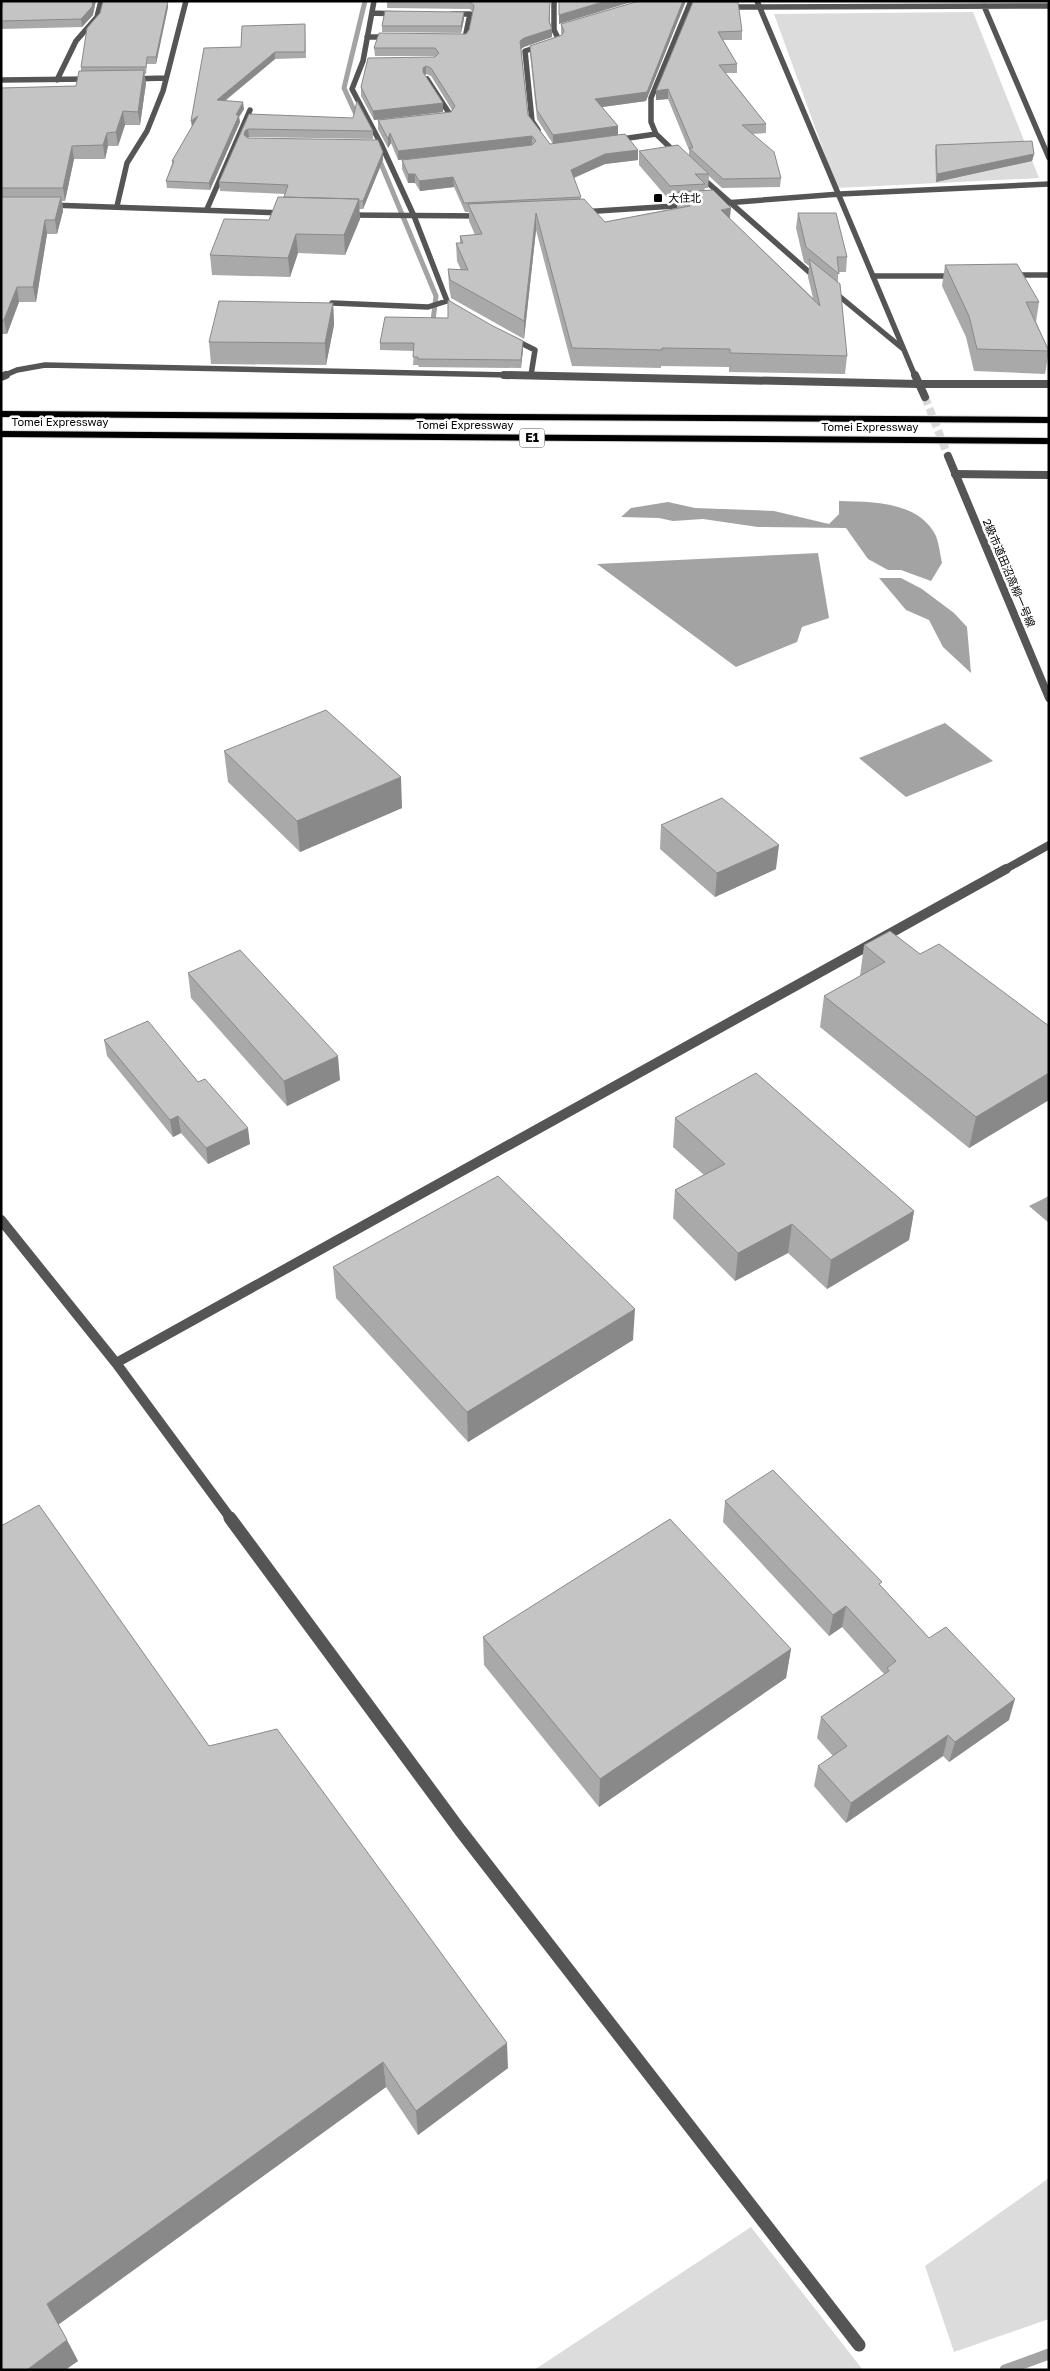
<svg xmlns="http://www.w3.org/2000/svg" width="1050" height="2371" font-family="'Golos Text','Noto Sans JP',sans-serif">
	<style>
		.green { fill: #dcdcdc }
		.water { fill: #a3a3a3 }
		.lines { fill: none; stroke-linecap: round; stroke-linejoin: round }
		.stream-far1 { stroke: #a3a3a3; stroke-width: 5 }
		.stream { stroke: #a3a3a3; stroke-width: 11 }
		.tertiary-tunnel { stroke: #d9d9d9; stroke-width: 8; stroke-dasharray: 8 4; stroke-linecap: butt }
		.motorway-casing { stroke: #dbdbdb; stroke-width: 2 }
		.service-far2 { stroke: #555; stroke-width: 8 }
		.service-far1 { stroke: #555; stroke-width: 10 }
		.service { stroke: #555; stroke-width: 13 }
		.minor-far1 { stroke: #555; stroke-width: 5.5 }
		.minor { stroke: #555; stroke-width: 8 }
		.tertiary-far1 { stroke: #555; stroke-width: 5.5 }
		.tertiary { stroke: #555; stroke-width: 8 }
		.motorway { fill: #000; fill-rule: evenodd }
		.wall { fill: #a9a9a9 }
		.shaded-wall { fill: #898989 }
		.building { fill: #c4c4c4; stroke: #898989 }
		.poi-dot { fill: #000; stroke: #fff; stroke-width: 2 }
		.labels { text-anchor: middle; stroke-width: 5; stroke-linejoin: round; paint-order: stroke }
		.far-poi-label { font-size: 11px; fill: #000; stroke: #fff; text-anchor: start }
		.far-street-label { font-size: 11px; fill: #000; stroke: #fff }
		.shield { fill: #fff; stroke: #4c4c4c; stroke-width: 1 }
		.shield-label { font-size: 12px; font-weight: bold; fill: #000 }
	</style>
	<rect width="100%" height="100%" fill="#fff"/>
	<path class="green" d="M973 12 1039 178 837 188 774 14Z
		M1049 2178V2319L954 2352 925 2266Z
		M751 2227 863 2370H534Z"/>
	<path class="water" d="M839 501C872 502 919 501 936 536 939 544 940 554 942 563L931 581 901 570H888L868 559 846 528 758 527 703 519 673 521 659 518 621 517 631 508 668 502 695 508 774 511 829 524 839 514Z
		M818 553 829 618 802 627 797 642 736 667 597 564Z
		M879 578H901L922 589 954 613 967 627 971 673 943 647 929 620 906 610Z
		M945 723 993 761 906 797 859 758Z
		M1049 1196V1223L1029 1206Z"/>
	<g class="lines">
		<path class="stream-far1" d="M359 121 344 88 365 1
			M377 154 436 296 432 329"/>
		<path class="stream" d="M1005 2370 1049 2354"/>
		<path class="tertiary-tunnel" d="M925 397 948 456"/>
		<g class="motorway-casing">
			<path id="motorway" d="M1 411 1049 417V423L1 417Z
				M1 431 1049 438V444L1 437Z"/>
		</g>
		<path class="service-far2" d="M1004 870 1049 845"/>
		<path class="service-far1" d="M1 1220 116 1363 231 1519
			M116 1363 1006 869"/>
		<path class="service" d="M230 1518 460 1830 859 2345"/>
		<path class="minor-far1" d="M374 1 363 61 352 89 381 144
			M984 6 1049 158
			M727 7 1049 6
			M372 13 398 14
			M452 14H470L465 38H456
			M367 37H391
			M132 79 165 78
			M427 79 451 116 443 117
			M1 80 90 79
			M57 80 76 41 97 17 101 1
			M538 130 532 121 525 51 559 40 554 30V1
			M615 140 656 134
			M677 154 656 134 651 122V98L691 1
			M699 175 817 279
			M117 206 127 163 147 131 163 91 186 1
			M207 209 250 110
			M1011 275H1049
			M873 276H957
			M833 291 902 348
			M332 303 428 307 447 301 414 216 381 144H368
			M511 338 535 350 531 375
			M3 376 17 370 45 365 562 376"/>
		<path class="minor" d="M504 375 918 384H1049
			M1 377 6 375
			M955 474 1049 475"/>
		<path class="tertiary-far1" d="M757 1 915 376
			M712 204 840 194 1049 184
			M50 205 285 213
			M582 212 690 205
			M347 215 483 216"/>
		<path class="tertiary" d="M915 375 925 397
			M948 456 1049 698"/>
		<use href="#motorway" class="motorway"/>
	</g>
	<path class="wall" d="M387 1H550V22L552 37 524 47 521 49 528 115 550 144H553L537 119 530 54V46L562 35 561 33V24L646 101 602 107 618 126V135L638 160 605 164 574 178 581 199 605 222 677 208 678 200 670 201 639 165V151L689 156V150L668 99 656 100 693 2 742 31V40H723L737 64V73H726L766 124V133L752 134 781 178 780 187 722 188 709 176 708 188H705L704 191 730 219 813 298 808 277 809 266 804 262 796 228 798 213 847 257 846 272H838V282L847 356 845 374 729 372V367L661 366V368L572 366 536 230 524 339 451 298 449 287 448 269 461 270 457 261 456 243H460V236L475 235 469 221V212H465L454 187 420 191 415 183H408L402 169V160L458 154 398 160 391 143 388 148 378 129V120L451 112 452 110 431 76 426 74 425 75 443 103V112L374 120 361 96V87L435 56H375L374 48 466 34 469 30 473 13 470 9 387 8Z
		M168 7 156 64H147L146 74H144L146 83 140 125H125L118 146H108L105 159H74L65 201H62L63 211 57 234H47L36 302H19L7 334H1V88L76 86 81 71V67Z
		M1 9 93 15 82 27 1 29Z
		M464 12V19L461 33 382 32V26Z
		M305 24 306 58 275 59 225 101 244 109 239 117 240 122 210 190 167 188 166 181 172 164V161L241 47Z
		M249 114 373 131V139L249 137 248 138 383 160 363 209H359L360 219 345 255 298 253 290 277 212 275 210 255 269 220 285 194 220 191 219 182Z
		M936 145 1034 154 1032 161 936 182 935 152Z
		M945 265 1039 302 1036 322 1049 351 1045 374 974 371 966 337 942 286Z
		M333 303 334 325 326 365 211 364 209 342Z
		M385 317 523 349 521 368 419 367 418 365H413L414 351 380 350V343Z
		M224 751 402 808 300 852 228 782Z
		M661 825 776 869 715 897 660 849Z
		M864 945 920 954 1049 1026V1100L969 1148 820 1027 824 996 860 976Z
		M188 973 340 1080 287 1106 191 998Z
		M104 1040 250 1144 208 1164 181 1133 173 1137 107 1056Z
		M675 1118 914 1211 909 1240 827 1289 788 1253 735 1281 673 1218 675 1190 704 1175 673 1147Z
		M333 1267 633 1340 468 1442 336 1298Z
		M725 1501 881 1586 929 1638 1009 1720 949 1762 943 1756 846 1823 814 1786 818 1766 833 1756 817 1738 821 1717 884 1674 842 1627 829 1636 723 1522Z
		M483 1637 791 1649 786 1678 599 1807 484 1665Z
		M209 1746 508 2068 418 2135 386 2087 58 2324 78 2361 65 2370H1Z"/>
	<path class="shaded-wall" d="M93 1H96L93 15 82 27 81 19Z
		M168 1V7L156 64V57Z
		M606 1H635L559 24V15Z
		M683 1H686L646 101 595 108V99Z
		M464 12V19L461 33V26Z
		M552 29V37L524 47 520 50V41L524 38Z
		M275 52V59L217 107V100Z
		M426 66V74L423 76V81V68Z
		M144 70 146 83 140 125 138 112Z
		M668 89V99L656 100V91Z
		M243 102 244 109 239 117 240 122 210 190 209 183 236 115Z
		M443 103V112L374 120 373 111Z
		M123 111 125 125 118 146 116 132Z
		M198 116 192 128 191 121Z
		M618 126V135L553 144V135Z
		M248 129 249 137 245 139 244 135 245 131Z
		M107 133 108 146 105 159 103 145Z
		M390 133 391 143 388 148V139Z
		M532 136V146L398 160V151Z
		M72 146 74 159 65 201 63 188Z
		M638 150V160L605 164 571 179V170L605 154Z
		M383 152V160L363 209V201Z
		M1034 154 1032 161 936 182 937 174Z
		M408 174H415V183H408Z
		M453 177 454 187 420 191 419 181Z
		M61 197 63 211 57 234 55 220Z
		M359 199 360 219 345 255 344 235Z
		M731 208 729 226 721 210Z
		M536 213V230L524 339V321Z
		M45 220 47 234 36 302 33 287Z
		M296 234 298 253 290 277 288 258Z
		M17 287 19 302 7 334 4 320Z
		M333 303 334 325 326 365 325 343Z
		M523 341V349L521 368V360Z
		M401 777 402 808 300 852 297 821Z
		M779 845 776 869 715 897 717 873Z
		M338 1056 340 1080 287 1106 284 1081Z
		M1049 1073V1100L969 1148 976 1117Z
		M178 1116 181 1133 173 1137 170 1120Z
		M248 1128 250 1144 208 1164 206 1148Z
		M914 1211 909 1240 827 1289 831 1260Z
		M792 1224 788 1253 735 1281 738 1253Z
		M635 1309 633 1340 468 1442 467 1412Z
		M846 1606 842 1627 829 1636 833 1615Z
		M791 1649 786 1678 599 1807 600 1779Z
		M1015 1699 1009 1720 949 1762 955 1742Z
		M948 1735 943 1756 846 1823 851 1803Z
		M507 2043 508 2068 418 2135 416 2111Z
		M383 2062 386 2087 58 2325 47 2304Z
		M67 2340 78 2361 65 2370H27Z"/>
	<path class="building" d="M3 1H93L92 7 81 19 1 21V9Z
		M103 1H168L156 57H147L146 67H81L87 28 100 13Z
		M470 1H550L549 21 552 29 524 38 520 41 528 115 550 144 625 134 638 150 605 154 571 170 581 197 464 203 453 177 419 181 415 174H408L402 160 532 145 536 141 532 136 398 151 390 133 388 139 378 120 451 112 455 106 431 68 426 66 423 68V72L443 103 373 111 361 87 368 58 435 57 439 53 435 48H374L379 33 466 34 469 30 474 6Z
		M559 1H606L559 15Z
		M639 1H683L647 92 595 99 618 126 553 135 537 110 530 46 562 35 564 31 561 24Z
		M693 2H738L742 31 718 32 737 64 719 65 766 124 742 125 774 152 781 178 723 179 689 148H693L668 89 656 91Z
		M385 11 464 12 461 26H382Z
		M305 24V52H275L217 100 243 102 236 115H239L209 183 166 181 174 161H172L198 116 191 121 204 48 241 47 242 26Z
		M144 70 138 112 123 111 116 132 107 133 103 145 72 146 63 188H1V88L76 86 79 71Z
		M357 101 373 131 248 129 245 131 244 135 248 138 378 140 383 152 363 201H358L359 199 284 197 288 185 219 182 249 114 353 118Z
		M1032 141 1034 154 937 174 936 145Z
		M678 145 709 174H695L705 184 670 186 639 151Z
		M713 190 731 208 721 210 820 306 809 259 840 284 847 356 730 353V349L662 348V350L572 348 536 213 524 321 450 280 448 269 468 270 456 243H463L460 236 482 234 468 204 584 199 605 222 690 206 678 192Z
		M1 197H61L55 220H45L33 287H17L4 320H1Z
		M278 197 359 199 344 235 296 234 288 258 210 255 224 219 269 220Z
		M798 213H836L847 257H837L839 274 806 247Z
		M1017 264 1039 302H1026L1049 351 977 349 969 316 945 265Z
		M448 300 491 325 523 341 521 360 418 359V357H413L414 343H380L385 317 448 318Z
		M219 301 333 303 325 343 209 342Z
		M326 710 401 777 297 821 224 751Z
		M722 798 779 845 717 873 661 825Z
		M890 931 920 954 939 944 1049 1026V1073L976 1117 824 996 885 962 864 945Z
		M240 950 338 1056 284 1081 188 973Z
		M148 1021 198 1082 205 1079 248 1128 206 1148 178 1116 170 1120 104 1040Z
		M756 1073 914 1211 831 1260 792 1224 738 1253 675 1190 725 1164 675 1118Z
		M498 1176 635 1309 467 1412 333 1267Z
		M773 1470 882 1582 879 1584 929 1638 946 1627 1015 1699 955 1742 948 1735 851 1803 818 1766 847 1746 821 1717 889 1671 887 1668 896 1661 846 1606 833 1615 725 1501Z
		M39 1505 209 1746 277 1729 507 2043 416 2111 383 2062 47 2304 67 2340 27 2370H1V1526Z
		M670 1519 791 1649 600 1779 483 1637Z"/>
	<rect class="poi-dot" x="653" y="193" width="10" height="10" rx="2.5"/>
	<g class="labels">
		<g class="far-poi-label">
			<text x="668" y="202">大住北</text>
		</g>
		<g class="far-street-label">
			<text x="60" y="426">Tomei Expressway</text>
			<text x="465" y="429">Tomei Expressway</text>
			<text x="870" y="431">Tomei Expressway</text>
			<text transform="translate(1009 573) rotate(67)" y="4">2級市道田沼高柳一号線</text>
		</g>
		<rect class="shield" x="519.5" y="428.5" width="25" height="19" rx="4"/>
		<g class="shield-label">
			<text x="532" y="442">E1</text>
		</g>
	</g>
	<rect width="1050" height="2371" fill="none" stroke="#000000" stroke-width="5"/>
</svg>
